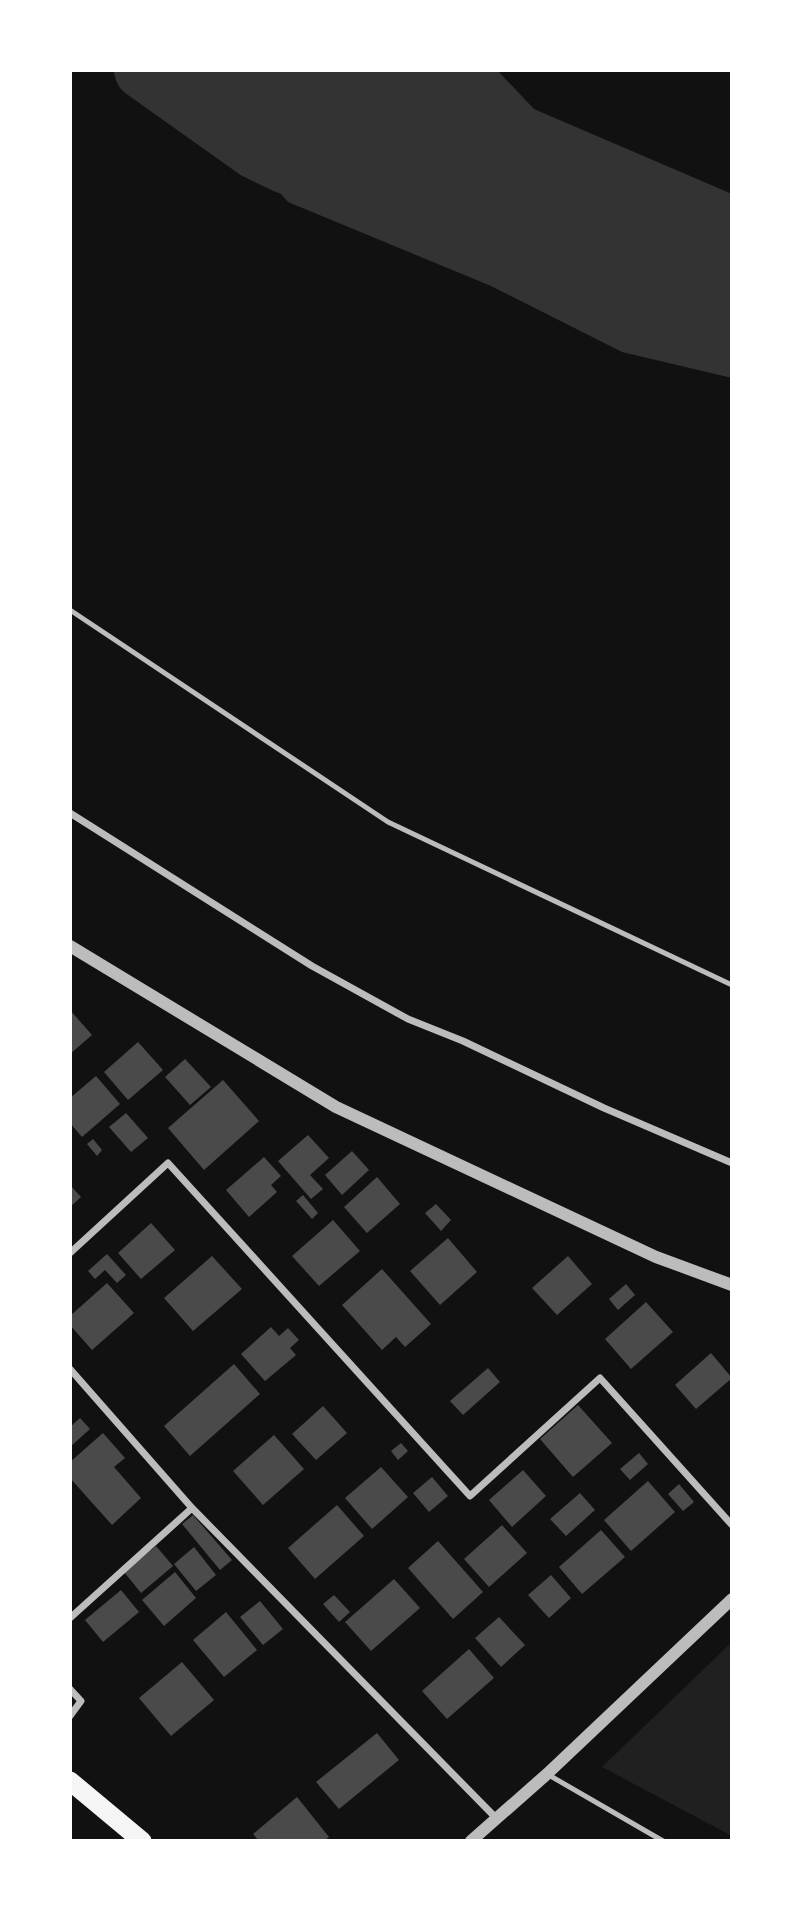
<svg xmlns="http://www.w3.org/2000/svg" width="802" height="1911" font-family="Roboto,sans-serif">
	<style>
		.green { fill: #202020 }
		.water { fill: #333 }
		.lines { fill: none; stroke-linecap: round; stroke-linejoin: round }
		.river { stroke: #333; stroke-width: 58 }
		.building { fill: #4a4a4a }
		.service { stroke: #bcbcbc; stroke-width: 5 }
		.minor { stroke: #bcbcbc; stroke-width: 7 }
		.tertiary { stroke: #bcbcbc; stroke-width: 12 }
		.trunk { stroke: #f5f5f5; stroke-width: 19 }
	</style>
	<rect width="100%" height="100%" fill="#111"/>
	<path class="green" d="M732 1642V1836L602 1767Z"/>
	<path class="water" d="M171 70H497L534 109 732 194V378L622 352 491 286 288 202Z"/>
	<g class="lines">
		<path class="river" d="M143 70 257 151 286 165"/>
	</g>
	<path class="building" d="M70 1010 92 1035 70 1054Z
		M138 1042 163 1070 128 1100 104 1072Z
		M185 1059 211 1087 190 1105 165 1077Z
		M96 1076 120 1104 82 1137 70 1123V1098Z
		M223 1080 259 1121 204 1170 168 1128Z
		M126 1113 148 1138 131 1152 109 1127Z
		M308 1135 329 1158 310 1175 323 1189 311 1199 278 1161Z
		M93 1139 102 1150 97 1156 87 1144Z
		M352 1151 369 1170 342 1195 325 1175Z
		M264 1157 281 1176 271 1185 277 1192 249 1217 226 1190Z
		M377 1177 400 1204 367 1233 344 1207Z
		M70 1185 81 1197 70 1207Z
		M303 1195 318 1213 312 1219 296 1201Z
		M436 1204 451 1220 441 1231 425 1213Z
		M333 1220 360 1251 319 1286 292 1256Z
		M151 1223 175 1250 141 1279 118 1253Z
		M448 1238 477 1272 440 1305 410 1271Z
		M107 1254 126 1275 117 1283 105 1270 95 1279 88 1271Z
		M212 1256 242 1289 193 1331 164 1298Z
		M568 1256 592 1284 557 1315 532 1288Z
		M382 1269 431 1324 405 1347 396 1337 382 1350 342 1305Z
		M107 1283 134 1313 92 1350 70 1325V1316Z
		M626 1284 635 1295 618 1310 609 1299Z
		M646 1302 673 1332 631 1369 605 1339Z
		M271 1327 279 1336 288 1328 299 1340 290 1348 296 1355 265 1381 241 1354Z
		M711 1353 732 1378 696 1409 675 1385Z
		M234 1364 260 1394 190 1456 164 1426Z
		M488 1368 500 1382 463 1415 450 1401Z
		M578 1405 612 1443 573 1477 540 1439Z
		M323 1406 347 1433 316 1460 292 1434Z
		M80 1418 90 1429 70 1447V1427Z
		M103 1433 125 1458 114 1467 141 1498 112 1525 70 1478V1462Z
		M274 1435 304 1469 263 1505 233 1471Z
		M401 1443 408 1451 398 1460 391 1451Z
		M639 1453 648 1464 630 1480 620 1469Z
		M381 1467 408 1497 372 1529 345 1498Z
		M523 1470 546 1496 512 1527 489 1500Z
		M432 1477 448 1496 429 1512 413 1493Z
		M648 1481 675 1512 631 1551 604 1520Z
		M679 1484 694 1502 683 1511 668 1494Z
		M580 1493 595 1510 566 1536 550 1519Z
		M337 1505 364 1536 315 1579 288 1548Z
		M193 1515 232 1560 220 1570 182 1524Z
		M502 1525 527 1553 489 1587 464 1559Z
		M601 1530 625 1557 582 1594 559 1567Z
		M438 1541 483 1592 453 1619 408 1568Z
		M156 1546 173 1566 141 1593 124 1572Z
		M194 1547 216 1575 196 1591 174 1564Z
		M175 1572 196 1598 164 1626 142 1600Z
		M551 1575 571 1598 549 1618 528 1595Z
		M394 1579 420 1608 371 1651 345 1622Z
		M121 1590 139 1612 103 1642 85 1620Z
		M334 1595 350 1612 339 1622 323 1604Z
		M260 1601 283 1629 263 1645 240 1617Z
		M226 1612 257 1650 224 1677 193 1640Z
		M499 1617 525 1645 501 1667 475 1638Z
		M469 1649 494 1678 447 1719 422 1691Z
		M182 1662 214 1700 171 1736 139 1698Z
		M377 1733 399 1760 339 1809 316 1782Z
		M297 1797 329 1837 324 1841H259L253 1834Z"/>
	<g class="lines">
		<path class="service" d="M70 610 388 822 732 985
			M547 1774 663 1841"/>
		<path class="minor" d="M70 813 312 966 408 1019 463 1041 604 1108 732 1163
			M70 1253 168 1163 470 1496 600 1378 732 1525
			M70 1369 192 1508 496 1818
			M70 1618 192 1508
			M70 1689 81 1701 70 1716"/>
		<path class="tertiary" d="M70 946 336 1107 656 1257 732 1285
			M471 1841 547 1774 732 1599"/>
		<path class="trunk" d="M70 1781 142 1841"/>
	</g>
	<rect width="802" height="1911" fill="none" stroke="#ffffff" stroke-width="144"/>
</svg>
